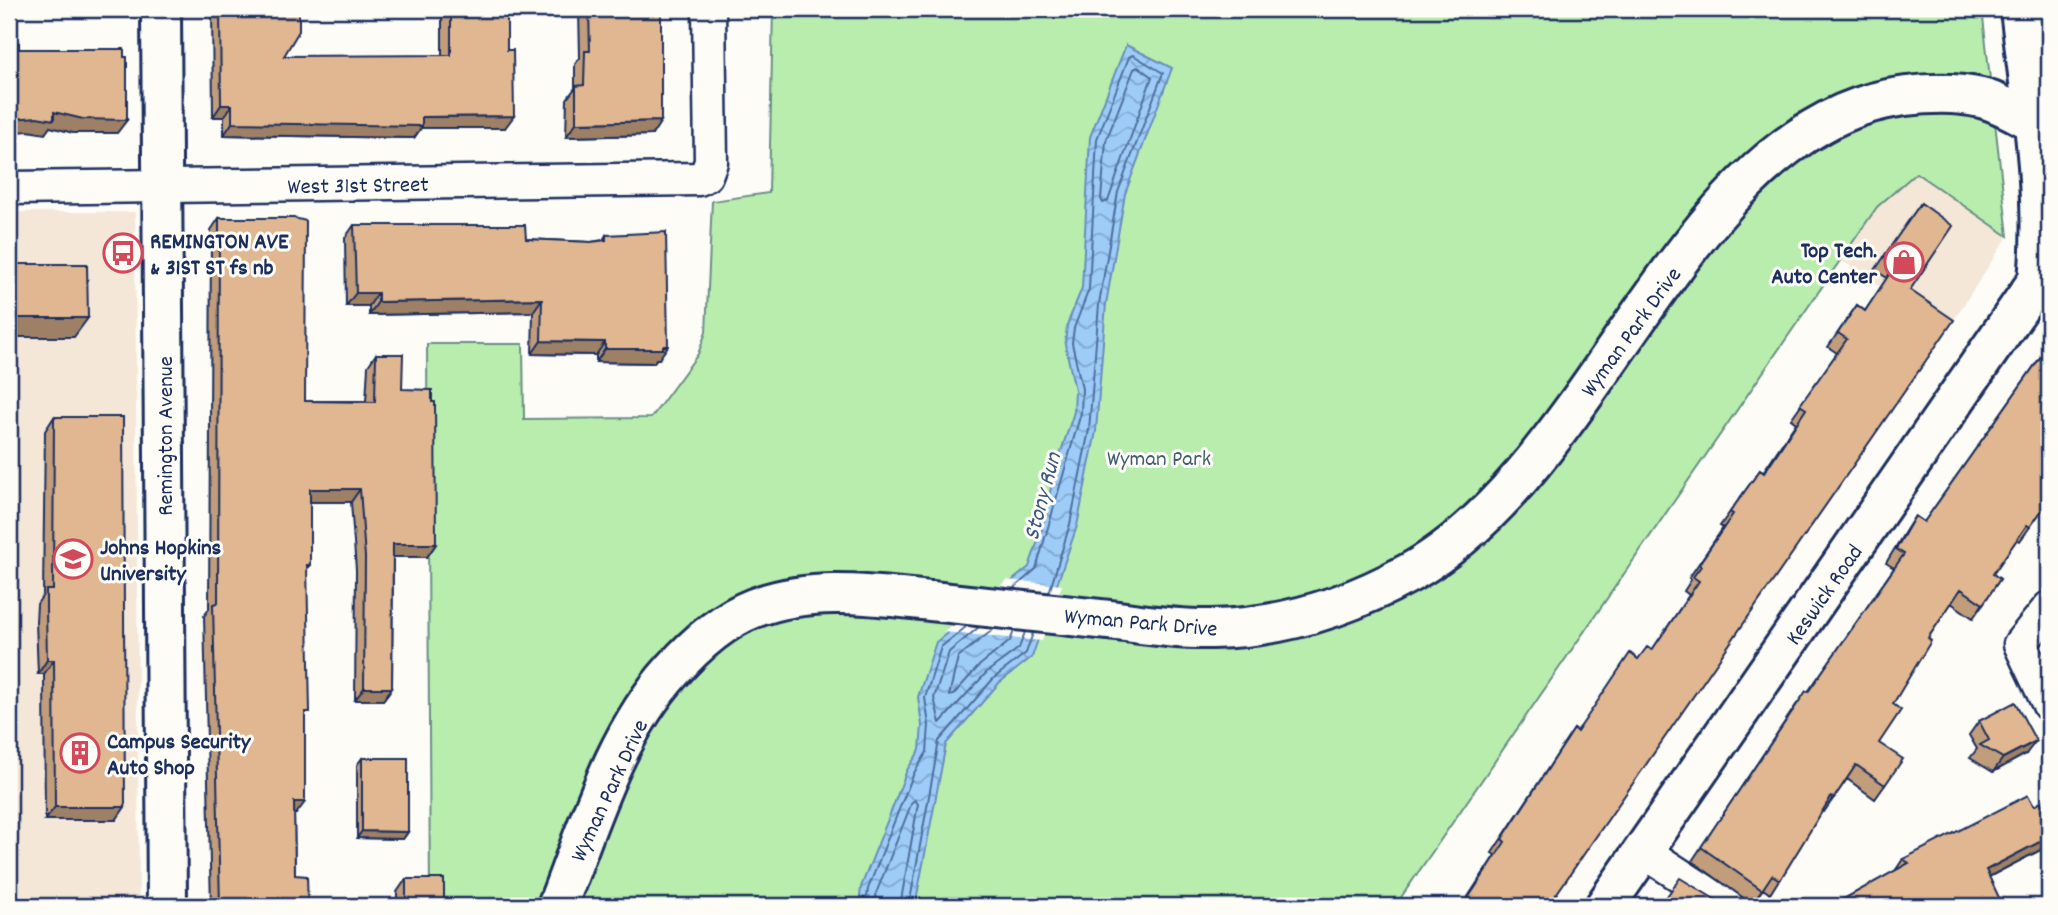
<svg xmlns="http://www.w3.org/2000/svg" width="2058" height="915" font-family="Dekko,sans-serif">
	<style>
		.built { fill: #f4e7d8 }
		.park { fill: #b9edae; stroke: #6a8e86; stroke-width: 2 }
		.water { fill: url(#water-waves); stroke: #698dbb; stroke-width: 2 }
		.pier { fill: #fdfcf7 }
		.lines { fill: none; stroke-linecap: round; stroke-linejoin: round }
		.shore { stroke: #4f6e9c; stroke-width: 2 }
		.minor-casing { stroke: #1b2f5e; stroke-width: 37 }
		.tertiary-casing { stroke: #1b2f5e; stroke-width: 44 }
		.minor { stroke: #fdfcf7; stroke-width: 32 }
		.tertiary { stroke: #fdfcf7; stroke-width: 38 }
		.wall { fill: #c19d7c; stroke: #1b2f5e; stroke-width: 2 }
		.shaded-wall { fill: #9d8065; stroke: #1b2f5e; stroke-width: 2 }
		.building { fill: #e0b790; stroke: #1b2f5e; stroke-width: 2 }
		.labels { text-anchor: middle; stroke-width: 6; stroke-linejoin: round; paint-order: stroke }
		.street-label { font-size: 23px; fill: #1b2f5e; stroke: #fdfcf7 }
		.poi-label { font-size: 23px; font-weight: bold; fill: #1b2f5e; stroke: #fdfcf7; text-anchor: start }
		.park-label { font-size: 23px; fill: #425e72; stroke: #fdfcf7 }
		.water-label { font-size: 24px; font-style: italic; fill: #3c5685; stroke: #fdfcf7 }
	</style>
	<defs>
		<pattern id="water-waves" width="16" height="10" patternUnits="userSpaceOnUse" patternTransform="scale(1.75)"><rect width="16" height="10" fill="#9dccf9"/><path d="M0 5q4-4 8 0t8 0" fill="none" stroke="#7fa6cd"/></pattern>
	</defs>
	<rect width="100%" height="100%" fill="#fdfcf7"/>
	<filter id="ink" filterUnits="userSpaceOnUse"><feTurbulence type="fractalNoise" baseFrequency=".0143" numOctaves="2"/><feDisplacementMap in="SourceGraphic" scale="14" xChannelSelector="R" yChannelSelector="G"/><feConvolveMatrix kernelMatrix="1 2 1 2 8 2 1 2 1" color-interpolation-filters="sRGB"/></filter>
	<g filter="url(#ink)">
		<path class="built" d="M1916 172 2008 236 1946 332 1841 260 1877 207Z
			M9 212H135L139 906H9Z"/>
		<path class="park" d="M773 9H1982L2008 236 1916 173 1877 207 1395 906H430L427 344H523L524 419 651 418 698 354 706 332 712 201 769 193Z"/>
		<path class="water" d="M1126 45 1172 68 1125 194 1106 304 1096 431 1077 526 1032 657 999 683 946 744 915 906H859L861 887 892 809 907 770 920 750 922 725 918 697 936 642 1029 567 1041 532 1055 470 1074 412 1075 390 1065 344 1067 325 1082 288 1090 137Z"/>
		<path class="pier" d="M1007 580 1062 585 1042 641 943 632Z"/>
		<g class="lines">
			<path class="shore" d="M1138 67 1152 77 1108 201 1103 203 1101 199 1106 141 1134 69Z
				M1013 589 1036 569 1081 413 1082 389 1072 343 1074 328 1089 289 1097 139 1129 57 1133 55 1163 73 1118 192 1099 304 1089 430 1070 524 1049 593
				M979 627 949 652 934 698 940 723 987 672 1019 648 1025 632
				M994 629 958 657 949 696 953 695 980 665 1010 641 1014 631
				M866 906 868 889 898 812 914 773 927 752 929 725 925 698 941 647 967 626
				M874 906 877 891 912 802 915 800 918 804 900 906
				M909 906 939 741 994 678 1026 653 1033 633"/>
			<g class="minor-casing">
				<path id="minor" d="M9 188 699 179 706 175 711 162 709 9
					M2049 608 2020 644 2049 705
					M1643 851 1727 906"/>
			</g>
			<g class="tertiary-casing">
				<path id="tertiary" d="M161 9 167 906
					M557 906C588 827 614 735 672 671 694 646 723 620 754 608 810 586 873 595 931 601 990 607 1049 614 1109 620 1143 624 1178 630 1212 629 1281 628 1349 606 1409 573 1601 468 1685 122 1906 96 1930 93 1957 92 1981 98 1999 102 2016 113 2033 121
					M1605 906 2038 280C2047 190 2030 98 2020 9"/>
			</g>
			<use href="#minor" class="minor"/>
			<use href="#tertiary" class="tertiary"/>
		</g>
		<path class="wall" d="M212 9H299L284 56H442V9H507L505 128H421L414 138 224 135V117H213Z
			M579 9H661L652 135 566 137 567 99 575 88V64L580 58Z
			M1921 203 1910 290 1548 906H1462L1495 855 1492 853 1574 729 1577 731 1638 659 1652 650 1689 595 1684 591 1691 580 1689 578 1723 528 1720 526 1760 470 1763 472 1796 423 1791 419 1837 353 1828 347 1857 305 1865 311 1887 278 1875 270Z
			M219 218 305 401H366L368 366 376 354 402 389 436 544 427 557H393L392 688 383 700H355L356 570 351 502H310V565L307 569 305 719 296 814H294L295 875 308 906H211L204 616 209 609 211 230Z
			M354 225 526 239 591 242 603 240 606 235 659 359H656L654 363 596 362V355L532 354 533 312 369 315V306H346L345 238Z
			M2049 345V505L2045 511 2042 510 2020 541 2017 539 1993 574 2000 579 1973 618 1951 603 1928 638 1893 704 1879 743 1885 785 1875 799 1847 779 1824 812 1822 811 1770 894 1763 889 1752 904 1692 861 1796 705 1808 692 1894 568 1886 563 1906 530 1915 516 1924 522Z
			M54 417 116 820H45L44 674H38L36 622 37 604 43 595 45 431Z
			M1979 721 2026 754 1993 772 1970 758 1977 749 1969 735Z
			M362 758 408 832 403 839 357 838V765Z
			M2048 846 1989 877 1895 871 1903 859Z
			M406 879 444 906H397V892Z"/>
		<path class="shaded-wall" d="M221 105H232L224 117H213Z
			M54 112 127 120 117 133H73L50 127 45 134 28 131 9 133V118Z
			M514 116 505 128H421L414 138 224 135 232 123 422 117Z
			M661 121 652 135 566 137 576 123Z
			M356 293H378L369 306H346Z
			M542 299 533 312 369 315 378 302Z
			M9 318H88L74 337H9Z
			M541 341 605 342 596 355 532 354Z
			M663 346H668L659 359H656L654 363 596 362 605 349Z
			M310 489H360L351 502H301Z
			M393 544H436L427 557H384Z
			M47 660H54L44 674H38Z
			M364 688H392L383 700H355Z
			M2036 741 2026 754 1993 772 2003 758Z
			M294 802H305L296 814H286Z
			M55 807H125L116 820H45Z
			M362 831 408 832 403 839 357 838Z
			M2049 837V844L2048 846 1977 883 1986 870Z"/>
		<path class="building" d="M220 9H299V31L284 56 451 55V9H507V50H513L514 116 422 117V126L232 123V105H221Z
			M589 9H661V121L576 123V86L584 85 585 51H590Z
			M9 43H19V49H124V57H127V120L83 119 54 112V120L37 117 13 119 9 118Z
			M1921 203 1953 226 1910 290 1954 320 1548 906H1463L1505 842 1502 839 1574 729 1577 732 1630 653 1638 659 1647 647 1652 650 1699 581 1693 577 1701 566 1699 564 1733 514 1730 512 1760 470 1764 473 1806 409 1800 405 1847 339 1838 333 1857 305 1865 311 1896 264 1884 256Z
			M219 218H294L306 221 305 401 375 402 376 354H403L402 389 432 390V402H435L436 544H393L392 688H364L365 557 360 489H310V565H307L310 712H305V802H294L295 875 307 876 308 906H220L213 604 218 603Z
			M354 225H525L526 239 591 242 606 240V235L666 232 668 346H663V349H605V342L541 341 542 299 378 302V293H356Z
			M9 264H87L88 318H9Z
			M2049 345V500L2030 527 2027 525 1993 574 2000 579 1983 604 1961 589 1928 638 1931 641 1893 704 1901 710 1879 743 1903 759 1885 785 1856 765 1834 798 1831 797 1780 880 1772 875 1762 890 1701 847 1806 691 1808 692 1904 554 1896 549 1915 516 1924 522Z
			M54 417H123L125 807H55L54 660H47L46 609V590H53Z
			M2015 702 2036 741 2003 758 1980 745 1989 740 1979 721Z
			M362 758H408V832L362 831Z
			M2028 795 2034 806 2041 802 2049 818V837L1986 870 2003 906H1831L1909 863 1903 859Z
			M1680 878 1726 906H1660Z
			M406 879H444V906H406Z"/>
	</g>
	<defs>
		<g id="bus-ring" transform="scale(2.0125)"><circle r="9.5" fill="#fdfcf7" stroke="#d1495b" stroke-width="1.5"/><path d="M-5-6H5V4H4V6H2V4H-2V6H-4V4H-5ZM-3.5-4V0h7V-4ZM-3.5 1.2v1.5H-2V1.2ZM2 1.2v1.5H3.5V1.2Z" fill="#d1495b"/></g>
		<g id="shop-ring" transform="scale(2.0125)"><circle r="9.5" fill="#fdfcf7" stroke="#d1495b" stroke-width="1.5"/><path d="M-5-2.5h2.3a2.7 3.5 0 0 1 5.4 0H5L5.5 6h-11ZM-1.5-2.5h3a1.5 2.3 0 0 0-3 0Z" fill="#d1495b"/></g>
		<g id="university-ring" transform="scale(2.0125)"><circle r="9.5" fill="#fdfcf7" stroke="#d1495b" stroke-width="1.5"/><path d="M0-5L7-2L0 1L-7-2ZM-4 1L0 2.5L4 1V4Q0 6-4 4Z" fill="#d1495b"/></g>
		<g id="building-ring" transform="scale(2.0125)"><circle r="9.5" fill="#fdfcf7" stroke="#d1495b" stroke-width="1.5"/><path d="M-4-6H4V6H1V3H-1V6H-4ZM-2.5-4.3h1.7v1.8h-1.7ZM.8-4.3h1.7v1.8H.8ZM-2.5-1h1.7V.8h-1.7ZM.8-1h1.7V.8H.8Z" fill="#d1495b"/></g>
	</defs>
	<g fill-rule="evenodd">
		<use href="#bus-ring" x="123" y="253"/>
		<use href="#shop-ring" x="1904" y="262"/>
		<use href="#university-ring" x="73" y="559"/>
		<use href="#building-ring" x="80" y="753"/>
	</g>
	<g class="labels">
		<g class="street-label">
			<text transform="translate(358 184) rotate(-1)" y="8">West 31st Street</text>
			<text transform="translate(1630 331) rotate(-54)" y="8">Wyman Park Drive</text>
			<text transform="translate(164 436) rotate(-90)" y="8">Remington Avenue</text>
			<text transform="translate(1823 594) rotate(-55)" y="8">Keswick Road</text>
			<text transform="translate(1141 621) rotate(5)" y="8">Wyman Park Drive</text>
			<text transform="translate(608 790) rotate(-65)" y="8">Wyman Park Drive</text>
		</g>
		<g class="poi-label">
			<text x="150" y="248">REMINGTON AVE<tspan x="150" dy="26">&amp; 31ST ST fs nb</tspan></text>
			<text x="1877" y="257" text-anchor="end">Top Tech.<tspan x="1877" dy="26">Auto Center</tspan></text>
			<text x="100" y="554">Johns Hopkins<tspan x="100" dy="26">University</tspan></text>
			<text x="107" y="748">Campus Security<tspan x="107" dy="26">Auto Shop</tspan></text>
		</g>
		<g class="park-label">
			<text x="1159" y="465">Wyman Park</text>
		</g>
		<g class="water-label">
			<text transform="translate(1041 496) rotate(-75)" y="8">Stony Run</text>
		</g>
	</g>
	<rect width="2058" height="915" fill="none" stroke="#fdfcf7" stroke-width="35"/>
	<rect x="18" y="18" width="2023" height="880" fill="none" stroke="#1b2f5e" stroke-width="2.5" filter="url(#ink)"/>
</svg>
